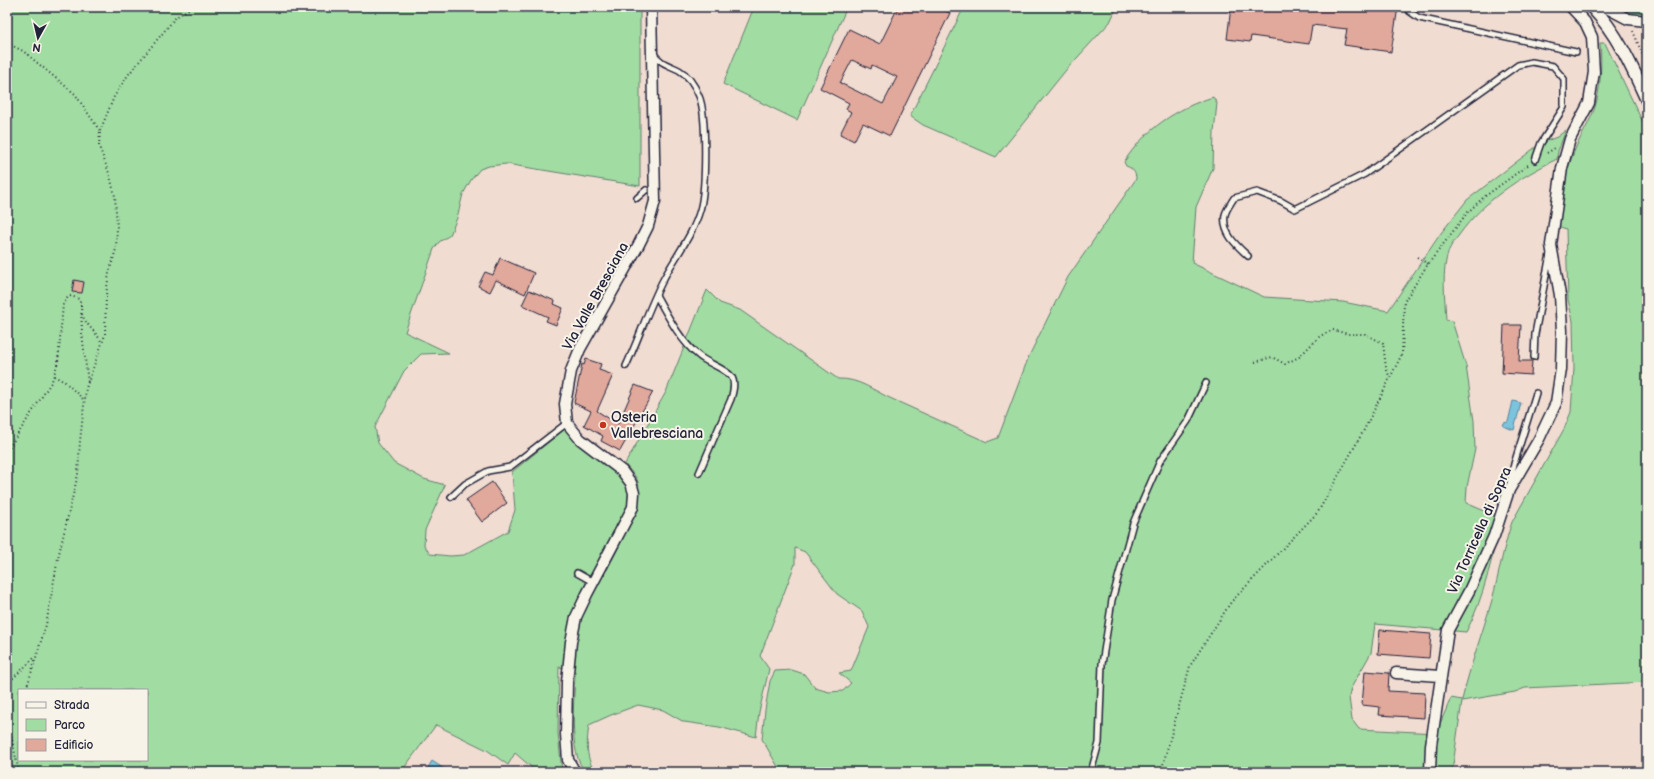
<svg xmlns="http://www.w3.org/2000/svg" width="1654" height="779" font-family="'Balsamiq Sans',sans-serif">
	<style>
		.green { fill: #a1dca2; stroke: #627f6e; fill-rule: evenodd }
		.water { fill: #7cc4dd; stroke: #58839c }
		.building { fill: #e1a89c; stroke: #22223b; fill-rule: evenodd }
		.lines { fill: none; stroke-linecap: round; stroke-linejoin: round }
		.service-casing { stroke: #22223b; stroke-width: 8 }
		.minor-casing { stroke: #22223b; stroke-width: 13 }
		.tertiary-casing { stroke: #22223b; stroke-width: 15 }
		.path { stroke: #22223b; stroke-width: 2; stroke-dasharray: 1 3; stroke-linecap: butt }
		.service { stroke: #f7f3e8; stroke-width: 5 }
		.minor { stroke: #f7f3e8; stroke-width: 10 }
		.tertiary { stroke: #f7f3e8; stroke-width: 12 }
		.poi-dot { fill: #c8321e; stroke: #f7f3e8; stroke-width: 1.5 }
		.labels { text-anchor: middle; stroke-width: 4; stroke-linejoin: round; paint-order: stroke }
		.street-label { font-size: 14px; fill: #22223b; stroke: #f7f3e8 }
		.poi-label { font-size: 14px; fill: #22223b; stroke: #f7f3e8; text-anchor: start }
	</style>
	<rect width="100%" height="100%" fill="#f0dcd1"/>
	<filter id="ink" filterUnits="userSpaceOnUse"><feTurbulence type="fractalNoise" baseFrequency=".025" numOctaves="2"/><feDisplacementMap in="SourceGraphic" scale="8" xChannelSelector="R" yChannelSelector="G"/><feConvolveMatrix kernelMatrix="1 2 1 2 8 2 1 2 1" color-interpolation-filters="sRGB"/></filter>
	<g filter="url(#ink)">
		<path class="green" d="M7 7H640V186L506 164 489 166 480 169 471 180 463 194 457 218 450 235 439 242 434 249 405 332 449 353 421 354 404 371 375 427 378 443 394 463 424 479 445 485 425 530 424 545 430 554 450 556 464 555 508 531 515 510 512 472 566 428 625 477 630 494 628 507 601 563 607 570C616 551 644 502 638 482 636 475 629 470 625 464L666 392 707 290 720 303 740 310 838 379C859 378 874 391 892 399 924 413 955 428 987 442L998 438 1029 356 1068 277 1136 179C1136 172 1132 168 1126 166L1124 162C1145 129 1177 108 1213 97L1217 103 1214 132 1213 168 1196 207 1192 263 1264 297 1343 302 1388 311 1441 233 1467 200 1541 143 1557 137 1566 130 1558 151 1557 159C1520 177 1483 201 1459 235 1456 239 1451 245 1449 250 1441 271 1445 297 1446 320L1452 321 1466 366 1474 421 1475 449 1467 487 1466 503 1501 518C1493 554 1484 599 1466 632L1375 624 1371 653 1351 688 1349 697 1352 720 1359 729 1436 733 1451 698 1462 700C1470 666 1482 634 1492 600 1499 574 1503 548 1512 522L1564 429 1571 412 1574 368 1573 321 1568 300 1566 229 1558 226C1561 202 1563 179 1572 157 1577 142 1586 129 1592 115 1601 95 1602 64 1600 43H1605L1647 131V682L1525 688 1515 692 1462 701 1452 772H781L762 739 765 710 770 681 775 671 792 670 804 674 815 688 829 692 843 691 851 683 839 673 851 671 869 627 862 611 837 594 805 552 795 548V564L760 656 769 669 759 712 756 737 719 727 684 722 663 710 638 705 611 715 589 725C587 740 585 756 594 770L606 768 615 772H586C567 755 575 695 575 671L559 667 558 733 562 772H537L515 753 508 765 487 750 436 725 404 768 409 772H7ZM19 690H147V760H19Z
			M754 7H847L797 120 723 84Z
			M964 7H1117L1110 22 1066 70 996 157 923 125 910 116Z
			M1612 7H1647V14L1637 16Z"/>
		<path class="water" d="M1513 401 1521 403 1514 430 1503 426 1504 423 1508 422Z
			M432 761 449 772H428L426 771Z"/>
		<path class="building" d="M898 7H938L950 13 890 136 863 123 854 141 840 134 851 112 846 109 849 103 820 88 849 29 880 44ZM852 60 871 69 872 65 897 77 883 104 840 83Z
			M1231 7H1398L1391 52 1344 45 1347 29 1312 25 1309 44 1251 36 1250 42 1227 39Z
			M500 258 534 273 525 294 496 280 490 292 478 286 485 272 493 275Z
			M74 280 84 282 82 293 72 292Z
			M529 290 555 301 554 304 563 308 556 325 546 321 548 317 522 305Z
			M1504 325H1521L1519 361H1532L1531 375 1502 373Z
			M586 359 601 364 599 370 613 375 597 411 618 424 635 385 653 392 620 451 601 441 603 436 584 425 591 411 574 403 582 364 584 365Z
			M492 482 507 503 482 522 466 500Z
			M1380 630 1431 634 1429 658 1378 654Z
			M1365 671 1389 673 1388 691 1425 693 1424 718 1379 715 1380 707 1362 705Z"/>
		<g class="lines">
			<g class="service-casing">
				<path id="service" d="M1409 7V11L1419 18 1576 52
					M637 198 646 190
					M1248 256C1236 245 1222 233 1225 215 1226 210 1231 203 1234 198L1257 192 1281 201 1295 209 1365 174 1518 65 1532 62 1553 66 1564 79V107L1541 143 1535 160
					M656 295C667 315 681 342 699 356 707 363 724 368 731 376 736 382 733 392 731 399L699 473
					M1534 357 1535 334 1550 254
					M626 366C639 338 649 307 663 280 675 257 693 235 700 210 706 190 707 114 699 96 695 86 688 75 679 70 669 65 660 63 654 54
					M1510 481 1514 464 1536 393
					M451 497 465 484 488 471 510 467 567 423
					M577 573 593 582
					M1091 772 1099 743 1102 664 1112 600 1133 523 1160 461 1188 421 1206 383"/>
			</g>
			<g class="minor-casing">
				<path id="minor" d="M1605 7 1628 19 1647 21
					M1396 673 1440 676
					M575 772 568 760 566 734 567 682 571 642 576 617 587 594 633 507 634 493 631 483 622 471 580 439 567 423 565 404 571 371 580 349 638 246 648 226 655 201 651 7
					M1430 772 1431 745 1448 630 1469 591 1494 536 1509 490 1539 439 1556 403 1561 369 1562 331 1560 295 1551 245 1562 168 1570 139 1589 103 1594 72 1592 37 1585 22 1571 7"/>
			</g>
			<g class="tertiary-casing">
				<path id="tertiary" d="M1592 7C1617 33 1632 67 1647 100"/>
			</g>
			<path class="path" d="M1633 31 1647 66
				M7 43 23 51 75 94 100 131 99 146 110 176 115 196 117 228 116 249 109 273 106 295 105 335 86 388 80 441 78 474 58 558 46 625 26 690
				M100 131 114 97 128 75 176 17 192 7
				M1547 153 1555 148
				M1417 257 1428 264
				M82 314C87 327 95 330 102 343
				M1255 362 1272 357 1285 364 1299 357 1320 336 1333 330 1348 334H1365L1383 343 1386 368 1390 378
				M54 376 65 382 84 400
				M7 451 52 381 58 362 63 304 68 297 71 296 79 299 81 304 82 333 88 383
				M7 684 35 657
				M7 725 10 730 18 768
				M1161 772 1190 666 1231 602 1318 512 1364 430 1402 354 1404 302 1426 267 1467 213 1484 197 1528 165"/>
			<use href="#service" class="service"/>
			<use href="#minor" class="minor"/>
			<use href="#tertiary" class="tertiary"/>
		</g>
	</g>
	<circle class="poi-dot" cx="603" cy="425" r="4"/>
	<g class="labels">
		<g class="street-label">
			<text transform="translate(595 296) rotate(-61)" y="5">Via Valle Bresciana</text>
			<text transform="translate(1479 530) rotate(-66)" y="5">Via Torricella di Sopra</text>
		</g>
		<g class="poi-label">
			<text x="611" y="422">Osteria<tspan x="611" dy="16">Vallebresciana</tspan></text>
		</g>
	</g>
	<rect width="1654" height="779" fill="none" stroke="#f7f3e8" stroke-width="24"/>
	<rect x="12" y="12" width="1630" height="755" fill="none" stroke="#22223b" stroke-width="1.5" filter="url(#ink)"/>
	<rect x="18" y="689" width="130" height="72" fill="#f7f3e8" stroke="#a29fa3"/>
	<rect x="26" y="702" width="20" height="6" fill="#f7f3e8" stroke="#a29fa3"/>
	<text x="54" y="709" font-size="12" fill="#22223b">Strada</text>
	<rect x="26" y="719" width="20" height="12" fill="#a1dca2" stroke="#a29fa3"/>
	<text x="54" y="729" font-size="12" fill="#22223b">Parco</text>
	<rect x="26" y="739" width="20" height="12" fill="#e1a89c" stroke="#a29fa3"/>
	<text x="54" y="749" font-size="12" fill="#22223b">Edificio</text>
	<g transform="translate(38 38) rotate(188)" stroke="#f7f3e8" stroke-width="3" paint-order="stroke">
	<path d="M0-3L7 15L0 10L-7 15Z" fill="#22223b"/>
	<text y="-6" font-size="11" font-weight="bold" text-anchor="middle" fill="#22223b">N</text>
	</g>
</svg>
